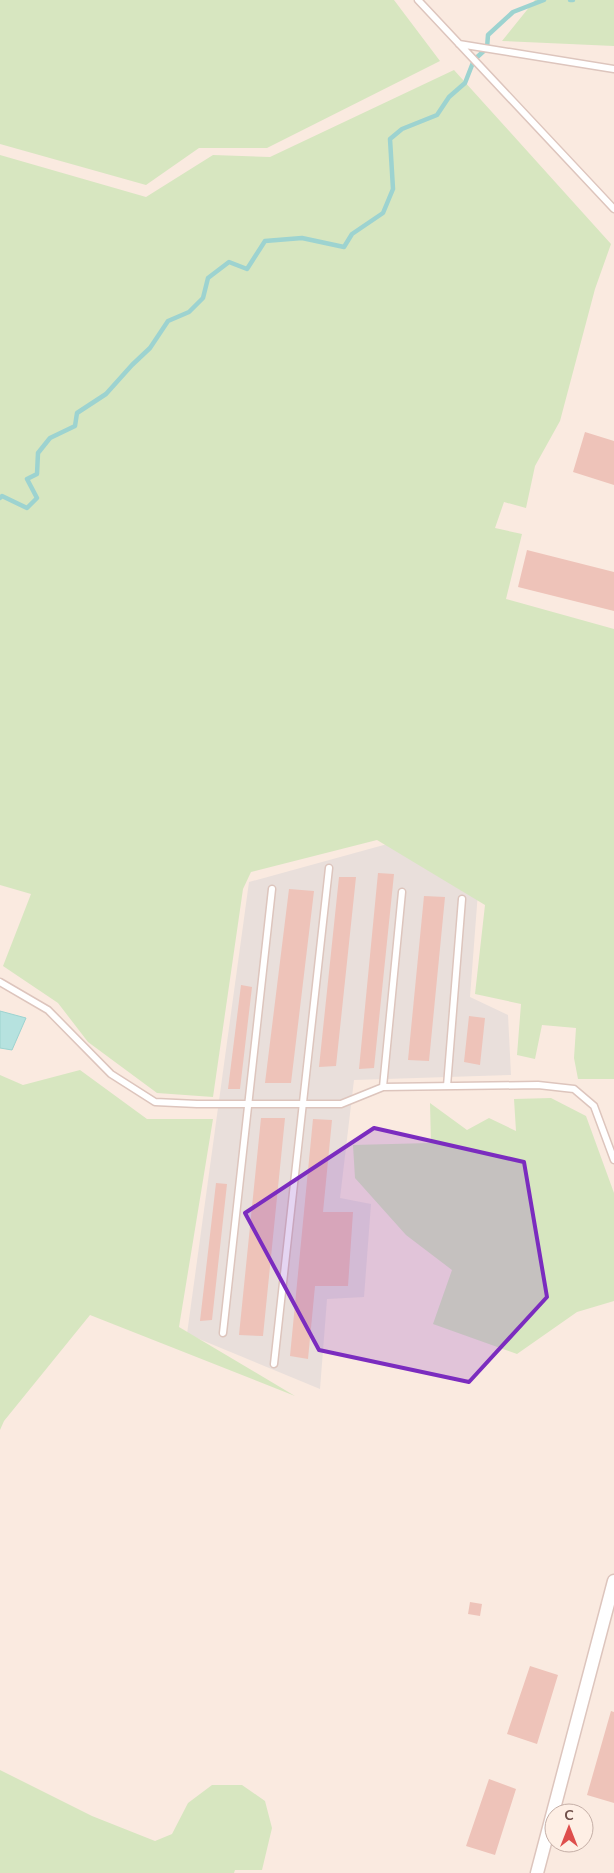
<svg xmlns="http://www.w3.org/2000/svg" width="614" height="1873" font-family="'Nunito Sans',sans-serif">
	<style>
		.industrial { fill: #e9dfdb }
		.green { fill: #d7e6c0 }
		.water { fill: #b6e2df; stroke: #9dd3d0 }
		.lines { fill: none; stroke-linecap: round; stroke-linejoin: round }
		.stream { stroke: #9dd3d0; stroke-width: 4.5 }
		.building { fill: #eec3b9 }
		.service-casing { stroke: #ddc5bd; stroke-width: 9 }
		.minor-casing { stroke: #ddc5bd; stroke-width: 15 }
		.service { stroke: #fff; stroke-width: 6 }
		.minor { stroke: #fff; stroke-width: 12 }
		.marked { fill: #7b2cbf; fill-opacity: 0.2; stroke: #7b2cbf; stroke-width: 4; stroke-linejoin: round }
	</style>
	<rect width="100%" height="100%" fill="#faeae0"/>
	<path class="industrial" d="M391 843 478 892 470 997 508 1015 511 1075 354 1080 340 1198 371 1204 364 1297 327 1299 320 1389 187 1334 249 882Z"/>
	<path class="green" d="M0 0H394L440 61 267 148H199L146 185 0 144Z
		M535 0H614V46L502 41Z
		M454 70 611 244 595 289 560 421 535 466 526 508 504 502 495 528 522 534 506 599 614 629V1079H578L574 1058 576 1028 542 1025 535 1059 517 1055 521 1004 475 994 485 905 377 840 251 872 243 889 213 1097 157 1093 88 1042 58 1003 3 966 31 894 0 885V155L146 197 213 155 270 157Z
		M80 1070 147 1119H213L179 1327 295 1396 90 1315 4 1421 0 1430V1075L23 1085Z
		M551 1098 586 1116 614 1193V1301L577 1312 517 1354 433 1324 452 1270 406 1235 355 1178 353 1145 431 1143 430 1103 467 1130 489 1118 516 1131 514 1099Z
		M0 1770 92 1816 155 1841 172 1834 188 1803 212 1785H242L265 1801 272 1828 262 1870H235L234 1873H0Z"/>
	<path class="water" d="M0 1011 26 1018 12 1050 0 1048Z"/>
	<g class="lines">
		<path class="stream" d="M570 0H573
			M0 498 2 496 27 508 37 498 27 479 37 474 38 453 50 438 75 426 77 413 106 394 132 365 150 348 168 321 189 312 203 298 208 278 229 262 247 269 265 241 302 238 344 247 352 234 383 213 393 189 390 139 402 129 437 115 449 97 465 83 474 60 487 48 488 35 513 12 544 0"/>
	</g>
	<path class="building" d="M585 432 614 441V485L573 472Z
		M527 550 614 572V611L518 587Z
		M378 873 394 874 374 1068 359 1069Z
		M339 877H356L336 1066 319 1067Z
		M289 889 314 891 291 1083H265Z
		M424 896 445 897 429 1061 408 1060Z
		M241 985 252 987 240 1089H228Z
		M469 1016 485 1018 480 1065 464 1062Z
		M261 1118H285L263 1336 239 1335Z
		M313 1119 332 1120 323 1212H353L348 1286H315L308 1359 290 1356Z
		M216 1183 227 1184 212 1320 200 1321Z
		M470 1602 482 1604 480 1616 468 1614Z
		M530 1666 558 1675 537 1744 507 1734Z
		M611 1711 614 1712V1803L587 1795Z
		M489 1779 516 1789 495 1855 466 1846Z"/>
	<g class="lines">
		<g class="service-casing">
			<path id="service" d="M418 0 614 209
				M459 44 614 69
				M0 982 48 1010 111 1074 155 1102 197 1104H341L383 1087 538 1085 574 1089 594 1106 614 1160
				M447 1086 462 899
				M383 1087 402 892
				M223 1333 272 889
				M274 1364 329 868"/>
		</g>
		<g class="minor-casing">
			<path id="minor" d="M537 1873 614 1581"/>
		</g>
		<use href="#service" class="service"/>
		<use href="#minor" class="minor"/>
	</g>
	<path class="marked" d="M374 1128 524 1162 547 1297 469 1382 319 1350 245 1213Z"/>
	<g transform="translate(569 1828)"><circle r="24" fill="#feefe5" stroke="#c5afa7"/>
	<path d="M0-4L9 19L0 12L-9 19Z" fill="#de4e4c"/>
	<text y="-8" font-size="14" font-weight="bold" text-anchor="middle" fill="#6f4f49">С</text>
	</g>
</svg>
